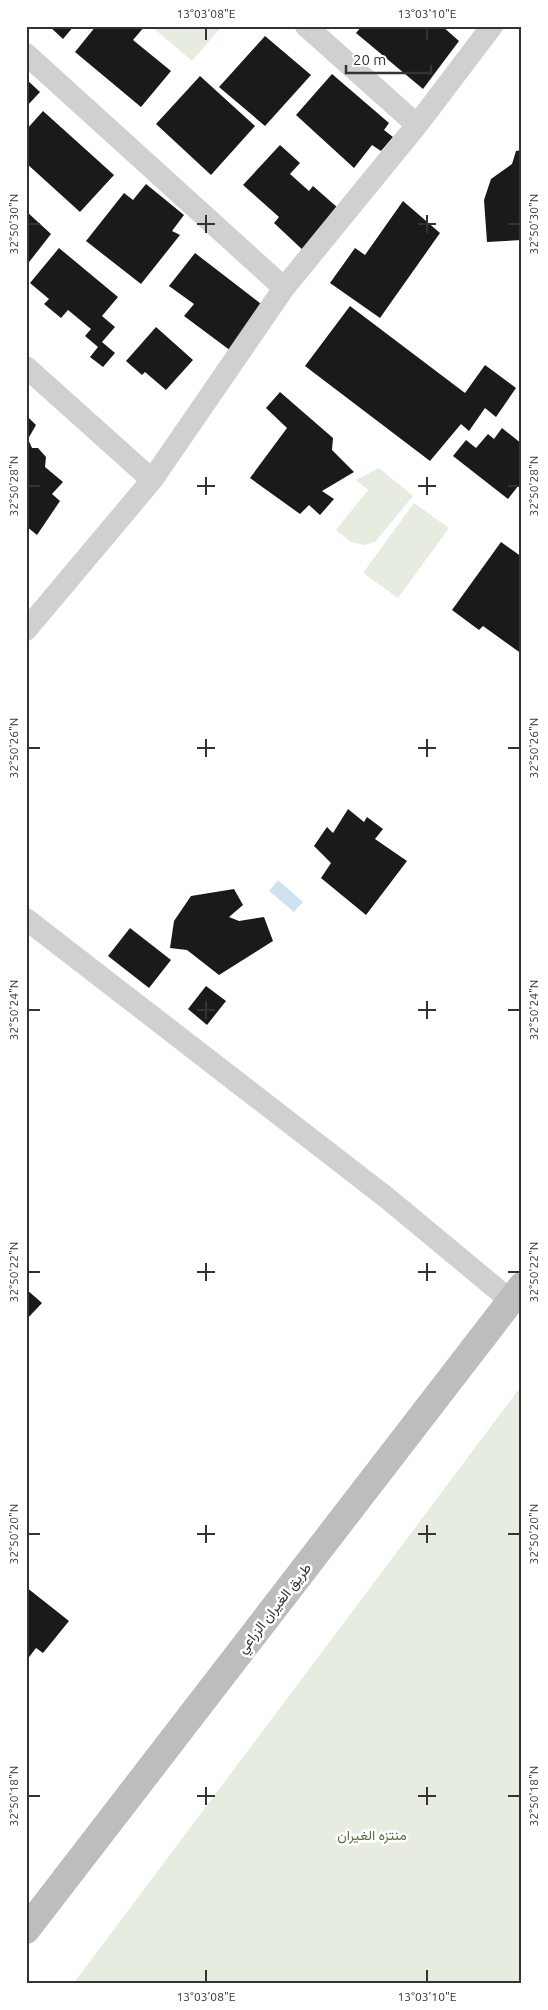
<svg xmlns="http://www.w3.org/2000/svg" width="548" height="2010" font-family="Ubuntu,Vazirmatn,sans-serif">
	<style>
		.green { fill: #e6ecdf }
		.water { fill: #cfe2ee }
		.building { fill: #1a1a1a }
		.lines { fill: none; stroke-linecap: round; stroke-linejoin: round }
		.street { stroke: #d0d0d0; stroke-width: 22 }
		.secondary { stroke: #bdbdbd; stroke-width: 28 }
		.ticks { fill: none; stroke: #333; stroke-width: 2 }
		.labels { text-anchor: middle; stroke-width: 5; stroke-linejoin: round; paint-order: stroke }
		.street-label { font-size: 14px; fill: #333; stroke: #fff }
		.park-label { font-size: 14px; fill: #56703f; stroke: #fff }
		.neatline { fill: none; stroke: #333; stroke-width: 2 }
		.ticks-label { font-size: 12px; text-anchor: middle; fill: #333 }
	</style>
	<rect width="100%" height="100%" fill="#fff"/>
	<path class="green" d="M151 26H222L192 61Z
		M379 468 413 496 375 542 364 545 351 542 336 530 368 490 356 480Z
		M414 503 449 528 398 598 363 573Z
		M522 1385V1984H73Z"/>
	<path class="water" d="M278 880 303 902 294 912 269 891Z"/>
	<path class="building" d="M49 26H74L63 39Z
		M96 26H145L133 40 171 71 141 107 75 52Z
		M362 26H442L459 41 423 89 356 33Z
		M265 36 311 75 265 126 219 87Z
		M332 74 389 123 384 130 393 137 381 151 372 145 354 168 296 115Z
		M200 76 255 126 211 175 156 124Z
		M26 79 40 92 26 107Z
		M43 111 114 175 80 212 26 163V130Z
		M280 145 300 163 290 174 309 191 313 186 338 208 306 253 274 223 279 217 243 185Z
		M522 150V240L487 242 484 200 491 179 512 164 516 151Z
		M146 184 184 215 172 231 180 235 141 284 86 241 124 193 133 200Z
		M403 201 440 233 380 318 330 283 355 248 365 255Z
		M26 211 51 234 26 266Z
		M59 248 118 297 102 316 115 327 102 342 115 353 103 367 90 357 98 347 85 336 91 329 68 310 61 318 44 304 49 299 30 283Z
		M195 253 265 307 231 351 184 316 194 304 169 286Z
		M350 306 465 393 485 365 516 388 496 417 485 408 469 431 461 424 430 461 305 366Z
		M156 327 193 360 166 390 145 372 142 375 126 361Z
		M280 392 333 438 332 450 354 472 322 491 334 499 320 515 309 505 300 514 250 478 287 428 266 408Z
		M26 415 36 425 28 439 32 448H38L46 457 45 467 63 482 52 494 60 501 37 535 26 526Z
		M502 428 522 444V481L508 499 453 456 466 440 476 448 488 434 494 439Z
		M501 542 522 557V654L483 626 479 630 452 610Z
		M348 809 364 822 367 817 383 829 375 839 407 861 366 915 321 878 331 863 314 846 327 827 333 833Z
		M234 889 243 905 229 917 239 921 264 917 273 941 219 975 187 950 170 948 174 921 191 896Z
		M130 928 171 960 149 988 108 956Z
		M206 986 226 1001 207 1025 188 1009Z
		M26 1289 42 1303 26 1320Z
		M26 1587 69 1621 43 1653 36 1648 26 1661Z"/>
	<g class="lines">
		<path class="street" d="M306 26 417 125
			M26 54 284 288
			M26 367 152 480
			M26 630 152 480 284 288 417 125 492 26
			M26 919 387 1198 510 1300"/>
		<path class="secondary" d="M26 1930 522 1286"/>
	</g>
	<path class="ticks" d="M206 28V40M427 28V40M206 215V233M427 215V233M28 224H40M197 224H215M418 224H436M508 224H520M206 477V495M427 477V495M28 486H40M197 486H215M418 486H436M508 486H520M206 739V757M427 739V757M28 748H40M197 748H215M418 748H436M508 748H520M206 1001V1019M427 1001V1019M28 1010H40M197 1010H215M418 1010H436M508 1010H520M206 1263V1281M427 1263V1281M28 1272H40M197 1272H215M418 1272H436M508 1272H520M206 1525V1543M427 1525V1543M28 1534H40M197 1534H215M418 1534H436M508 1534H520M206 1787V1805M427 1787V1805M28 1796H40M197 1796H215M418 1796H436M508 1796H520M206 1970V1982M427 1970V1982"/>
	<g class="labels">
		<g class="street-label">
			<text transform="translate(274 1608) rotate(-52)" y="5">طريق الغيران الزراعي</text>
		</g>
		<g class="park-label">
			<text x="372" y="1840">منتزه الغيران</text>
		</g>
	</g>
	<rect width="548" height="2010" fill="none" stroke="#ffffff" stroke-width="55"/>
	<path d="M346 65v8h85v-8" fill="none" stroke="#333333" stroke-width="2.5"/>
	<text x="353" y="65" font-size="15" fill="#333333" stroke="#ffffff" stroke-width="4" paint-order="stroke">20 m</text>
	<rect x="28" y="28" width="492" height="1954" class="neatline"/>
	<g class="ticks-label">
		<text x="206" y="18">13°03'08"E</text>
		<text x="427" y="18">13°03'10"E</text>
		<text transform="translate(14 224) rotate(-90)" y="4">32°50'30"N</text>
		<text transform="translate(534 224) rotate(-90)" y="4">32°50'30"N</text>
		<text transform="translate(14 486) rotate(-90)" y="4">32°50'28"N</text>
		<text transform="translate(534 486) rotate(-90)" y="4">32°50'28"N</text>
		<text transform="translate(14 748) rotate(-90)" y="4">32°50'26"N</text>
		<text transform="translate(534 748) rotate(-90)" y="4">32°50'26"N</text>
		<text transform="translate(14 1010) rotate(-90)" y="4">32°50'24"N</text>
		<text transform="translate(534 1010) rotate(-90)" y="4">32°50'24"N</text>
		<text transform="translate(14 1272) rotate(-90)" y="4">32°50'22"N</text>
		<text transform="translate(534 1272) rotate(-90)" y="4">32°50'22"N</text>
		<text transform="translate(14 1534) rotate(-90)" y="4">32°50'20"N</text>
		<text transform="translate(534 1534) rotate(-90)" y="4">32°50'20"N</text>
		<text transform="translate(14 1796) rotate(-90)" y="4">32°50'18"N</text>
		<text transform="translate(534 1796) rotate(-90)" y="4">32°50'18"N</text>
		<text x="206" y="2001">13°03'08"E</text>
		<text x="427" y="2001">13°03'10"E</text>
	</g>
</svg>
